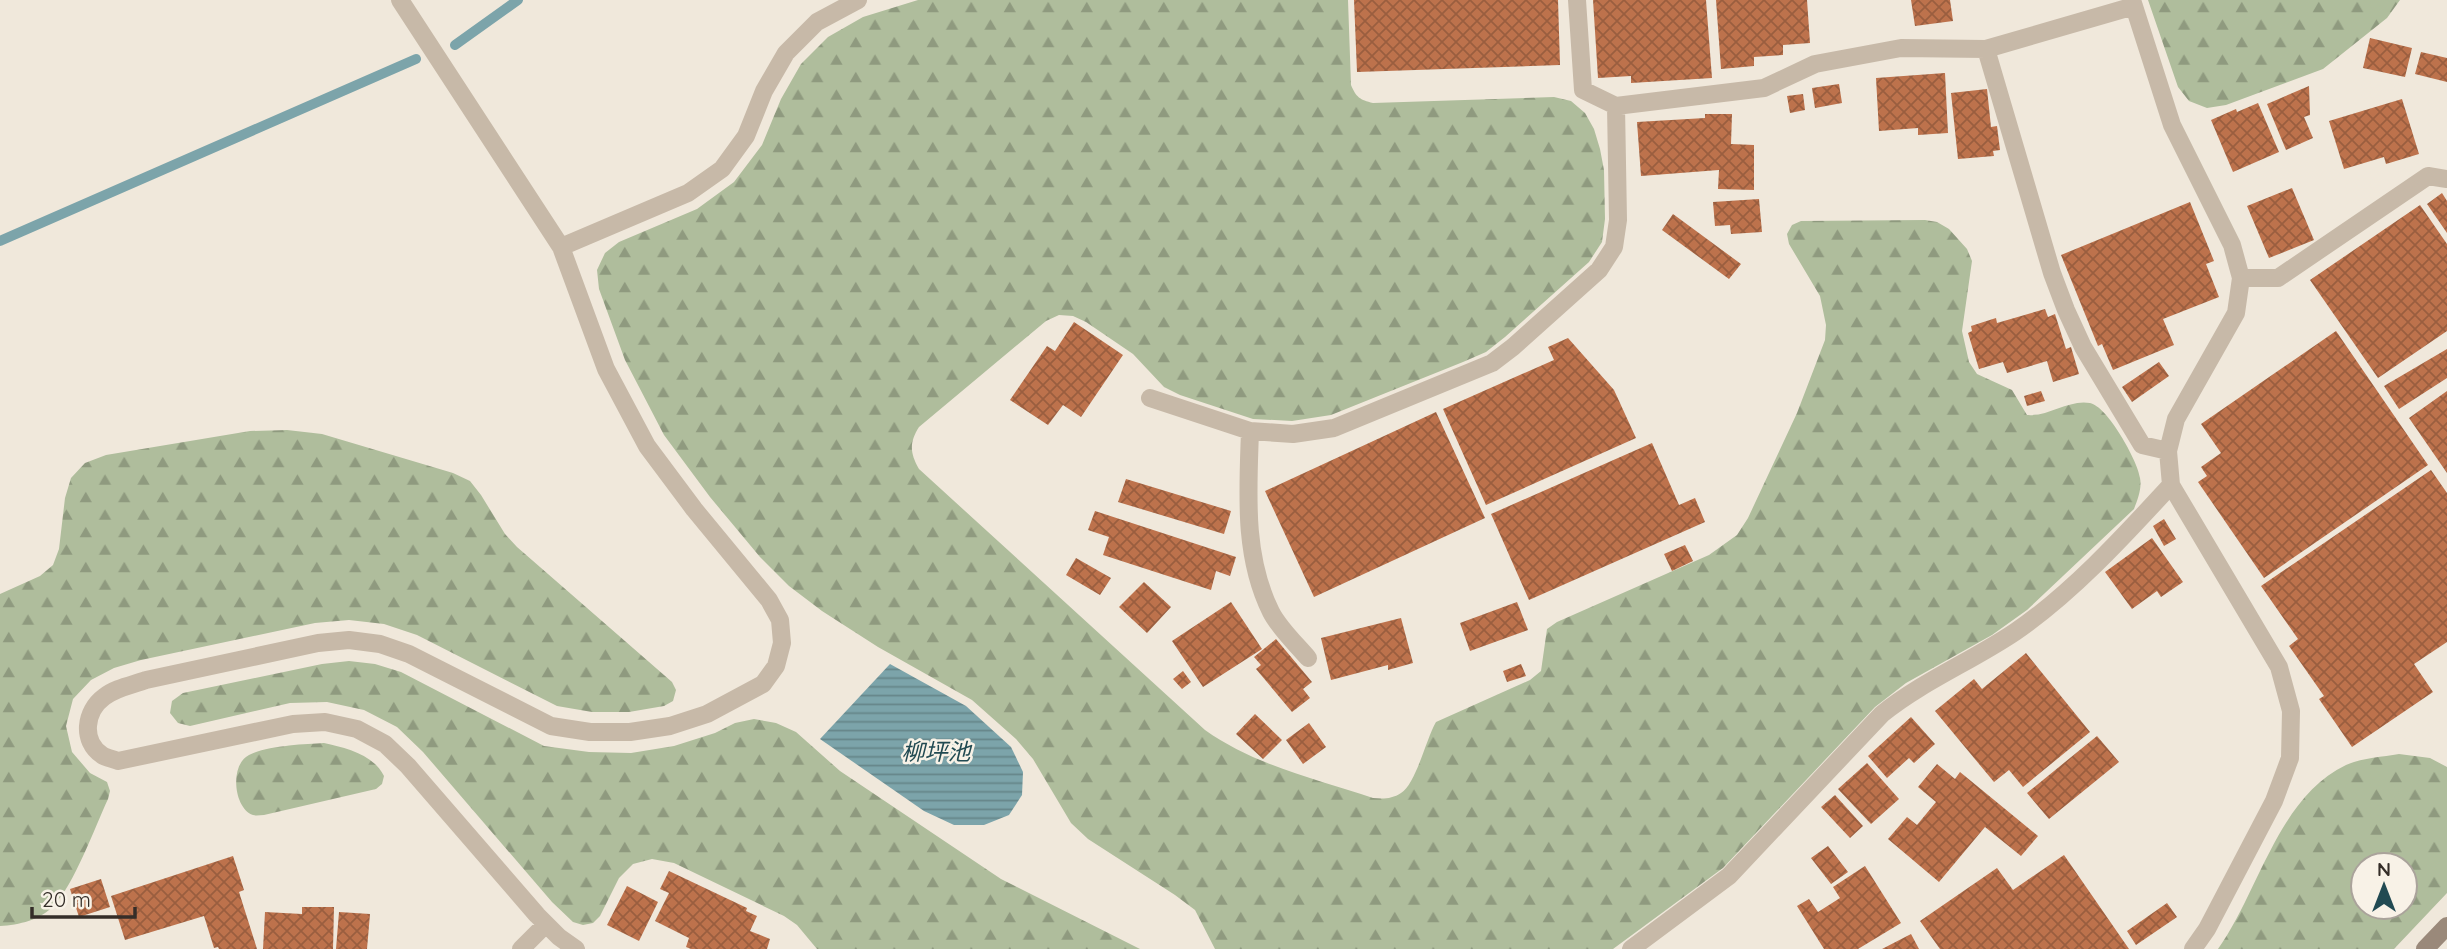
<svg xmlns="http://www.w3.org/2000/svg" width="2447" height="949" font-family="Quicksand,'Noto Sans JP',sans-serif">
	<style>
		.forest { fill: url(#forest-firs); fill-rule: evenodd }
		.water { fill: url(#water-rules) }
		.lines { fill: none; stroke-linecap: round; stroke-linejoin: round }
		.stream { stroke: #7ca4aa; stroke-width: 10 }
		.building { fill: url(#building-cross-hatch) }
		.minor { stroke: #c7b9a8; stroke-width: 18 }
		.secondary { stroke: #9a897a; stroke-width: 18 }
		.labels { text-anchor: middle; stroke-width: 5; stroke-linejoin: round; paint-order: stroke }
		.water-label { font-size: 23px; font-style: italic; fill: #214a52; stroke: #f8f2e7 }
	</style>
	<defs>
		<pattern id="forest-firs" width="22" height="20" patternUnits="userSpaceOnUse" patternTransform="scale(1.75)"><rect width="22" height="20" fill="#afbd9c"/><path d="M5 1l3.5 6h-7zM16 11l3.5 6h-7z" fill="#8f9a7f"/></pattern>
		<pattern id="water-rules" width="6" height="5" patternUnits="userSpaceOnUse" patternTransform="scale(1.75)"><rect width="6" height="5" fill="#7ca4aa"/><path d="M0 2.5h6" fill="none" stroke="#66868a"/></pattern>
		<pattern id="building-cross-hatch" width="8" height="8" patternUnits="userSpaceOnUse" patternTransform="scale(1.75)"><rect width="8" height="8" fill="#bd724c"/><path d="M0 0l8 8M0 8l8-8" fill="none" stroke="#9a5e3f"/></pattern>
	</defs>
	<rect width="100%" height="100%" fill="#f0e8db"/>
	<path class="forest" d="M918 0H1348L1351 85C1356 97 1360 100 1373 103L1554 97 1571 101 1585 113 1594 129 1600 149 1604 170 1605 219 1602 242 1589 262 1505 337 1486 352 1463 362 1331 415 1292 421 1253 419 1180 395 1164 387 1133 354 1086 322 1073 316 1059 315 1046 321 919 427C909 443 910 453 919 469L1205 730C1254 765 1316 779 1373 798 1383 799 1392 799 1401 793 1416 784 1426 739 1436 722L1530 680 1541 671 1547 629 1557 622 1709 555 1737 535 1748 518 1797 413 1825 340 1826 325 1820 296 1789 244 1787 234 1792 225 1801 221 1925 220 1937 222 1949 229 1967 249 1972 261 1962 331 1969 362 1977 374 2012 390 2027 415C2048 417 2069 399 2090 403 2107 406 2138 461 2140 478 2142 488 2138 499 2134 509L2027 610 1992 635 1906 683 1875 707 1723 868 1613 949H1215L1195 910 1175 895 1088 839 1071 823 1033 759 1016 739 972 700 878 647 822 611 789 586 760 557 710 497 664 435 625 360 599 289 597 270 605 253 619 242 697 209 734 182 762 145 781 99 801 64 828 37 863 17Z
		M2148 0H2400L2387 18 2323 69 2226 105 2207 108 2189 101 2178 87Z
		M287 430 322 434 453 473 470 481 481 495 505 534 517 547 672 682 676 690 673 701 664 706 629 712H592L557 706 417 635 384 624 349 620 315 623 141 660 114 668 91 680 73 699 66 726 72 752 90 773 107 782 110 791 108 799C95 827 74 885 54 905 41 920 19 925 0 926V594L40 576 53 565 59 549 65 498 71 478 85 463 106 455 250 431Z
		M349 661 375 664 401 672 544 746 589 752 631 753 674 746 715 733 735 723 754 719 776 723 796 732 840 771 1001 879 1140 949H817L797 925 784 916 674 863 652 859 633 864 619 878 600 916 593 923 583 925 573 922 552 902 423 752 397 727 364 710 327 702 290 703 190 726 178 723 170 713 172 701 183 693 322 664Z
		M324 743C346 748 373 754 384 776L382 784 376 789 264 815C260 815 257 816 253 815 234 809 229 765 249 755 266 746 304 744 324 743Z
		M2399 754 2430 758 2447 767V893L2394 949H2218C2259 892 2278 797 2346 765 2361 758 2382 757 2399 754ZM2363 865H2405V907H2363Z"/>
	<path class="water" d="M890 664 966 706 1011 747 1023 772 1022 795 1009 815 984 825H954L924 811 820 739Z"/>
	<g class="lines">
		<path class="stream" d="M455 45 518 0
			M0 241 416 59"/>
	</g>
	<path class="building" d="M1354 0H1558L1560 65 1357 72Z
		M1593 0H1706L1712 78 1631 83V76L1598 78Z
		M1716 0H1807L1810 43 1783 45V55L1754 57V66L1721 69Z
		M1911 0H1950L1953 21 1915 26Z
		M2370 38 2412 48 2405 77 2363 68Z
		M2421 52 2447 58V82L2415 74Z
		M1945 73 1948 133 1918 135V128L1879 131 1876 78Z
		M1839 84 1842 103 1815 108 1812 88Z
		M2309 86 2310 115 2304 117 2313 138 2286 150 2267 104Z
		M1987 89 1991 127 1997 126 2000 150 1993 151 1994 156 1958 159 1951 93Z
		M1803 94 1805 110 1790 113 1787 96Z
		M2402 99 2419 154 2386 164 2384 157 2344 169 2329 121Z
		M2258 103 2279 152 2233 172 2211 120 2236 109 2237 112Z
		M1705 114H1732L1731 144 1754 145V190L1718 189 1719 170 1641 176 1637 122 1705 118Z
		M2292 188 2314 240 2269 258 2247 206Z
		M2442 193 2447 201V233L2427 204Z
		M1759 199 1762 232 1731 234 1730 225 1715 226 1713 202Z
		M2190 202 2214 261 2206 264 2219 297 2163 319 2174 345 2113 370 2102 344 2098 346 2061 255Z
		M2420 205 2447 244V331L2378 378 2310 280Z
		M1673 214 1741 264 1729 279 1662 230Z
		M2045 309 2048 317 2055 314 2066 349 2071 347 2079 374 2053 382 2047 361 2007 373 2003 362 1979 369 1968 333 1972 331 1971 326 1996 318 1997 323Z
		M1074 322 1123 355 1081 417 1063 405 1048 425 1010 400 1047 346 1055 351Z
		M2336 331 2428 465 2264 578 2198 482 2207 476 2201 467 2221 453 2201 424Z
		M1568 338 1614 390 1636 438 1486 505 1443 409 1554 360 1548 347Z
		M2447 349V378L2399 409 2384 386Z
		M2159 362 2169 376 2132 402 2122 387Z
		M2041 391 2045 401 2027 406 2024 396Z
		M2447 391V473L2409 418Z
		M1436 412 1485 518 1314 597 1265 491Z
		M1652 443 1679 505 1695 498 1705 522 1529 600 1491 514Z
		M2431 470 2447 493V642L2414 664 2433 692 2352 747 2319 699 2324 696 2289 646 2298 639 2261 586Z
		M1126 479 1231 511 1224 534 1118 502Z
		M1095 511 1236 557 1230 576 1216 571 1211 590 1103 555 1109 537 1088 530Z
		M2164 519 2176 539 2164 546 2153 526Z
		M2152 538 2183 582 2161 597 2157 591 2132 609 2105 572Z
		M1685 545 1693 561 1672 571 1664 554Z
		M1076 558 1111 578 1100 595 1066 575Z
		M1144 582 1171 607 1147 633 1119 607Z
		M1231 602 1262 649 1203 687 1172 641Z
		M1517 602 1528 630 1470 651 1460 623Z
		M1401 618 1413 663 1388 670V665L1331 680 1321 638Z
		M1276 639 1312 682 1303 689 1310 698 1292 712 1256 669 1261 665 1254 657Z
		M2026 653 2090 732 2023 787 2009 770 1994 782 1935 711 1974 679 1982 689Z
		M1521 664 1526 676 1507 682 1503 671Z
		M1183 671 1191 682 1182 689 1173 679Z
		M1255 714 1282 740 1263 759 1236 734Z
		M1911 717 1935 744 1914 763 1909 758 1887 778 1868 756Z
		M1309 723 1326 747 1303 764 1286 740Z
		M2097 736 2119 762 2049 819 2027 793Z
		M1867 763 1899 799 1871 824 1838 789Z
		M1937 764 1955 779 1960 772 2038 836 2021 856 1985 827 1939 882 1888 839 1907 817 1917 825 1936 802 1918 787Z
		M1835 795 1863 826 1850 838 1821 807Z
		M1828 846 1848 872 1831 884 1811 858Z
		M2064 855 2129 949H1940L1920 921 1997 868 2013 890Z
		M233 856 244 890 239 892 257 949H219L218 947 214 948 204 916 125 940 111 896Z
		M1865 866 1901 923 1858 949H1824L1797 906 1809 899 1818 912 1840 898 1833 887Z
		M669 871 747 908 746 911 757 916 750 931 770 939 767 949H691L686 947 689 938 655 921 669 893 660 889Z
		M101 879 110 907 79 917 70 889Z
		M627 886 658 902 639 941 607 925Z
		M2167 903 2177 917 2136 945 2127 931Z
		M302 907H334L333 949H263L265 912 302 914Z
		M339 912 370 914 367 949H336Z
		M1911 934 1919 949H1882Z"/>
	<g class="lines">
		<path class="minor" d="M400 0 561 247 606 369 647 446 694 509 769 600 780 620 782 643 776 666 763 684 707 714 670 726 630 732H590L551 726 409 654 380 644 349 640 318 643 146 680C132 685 115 688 104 697 85 711 81 741 102 755 106 758 114 759 118 761L293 724 325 722 357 729 385 744 408 766 537 915 559 937 576 949
			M1577 0 1583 90 1616 106
			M2132 0 2172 125 2232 245 2241 278 2236 313 2176 419 2168 451 2171 485 2279 667 2291 711 2290 758 2274 801 2207 929 2193 949
			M1986 49 2052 273 2066 310 2083 347 2142 445 2168 451
			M561 247 688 193 722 169 746 136 764 91 786 53 817 22 858 0
			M2241 278H2278L2428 176 2447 179
			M1150 398 1250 431 1293 434 1334 428 1492 363 1513 347 1599 270 1614 247 1618 220 1616 106 1764 88 1815 64 1901 48 1986 49 2134 6
			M1250 431C1248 492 1243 556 1271 612 1279 628 1296 644 1308 658
			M521 949 546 924
			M1631 949 1729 876 1882 714C1923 681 1972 661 2015 632 2072 593 2124 536 2171 485"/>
		<path class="secondary" d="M2425 949 2447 926"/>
	</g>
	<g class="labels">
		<g class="water-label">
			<text x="936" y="760">柳坪池</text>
		</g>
	</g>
	<g transform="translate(2384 886)"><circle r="33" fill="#f8f2e7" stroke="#aaa39b" stroke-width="2"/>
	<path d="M0-5L12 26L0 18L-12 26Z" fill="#214a52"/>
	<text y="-10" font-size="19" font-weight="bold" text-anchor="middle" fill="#342d28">N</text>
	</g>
	<path d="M32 907v10h103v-10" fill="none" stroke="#342d28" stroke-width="3.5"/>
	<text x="42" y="907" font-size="21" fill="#342d28" stroke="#f8f2e7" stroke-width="5" paint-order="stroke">20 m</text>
</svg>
